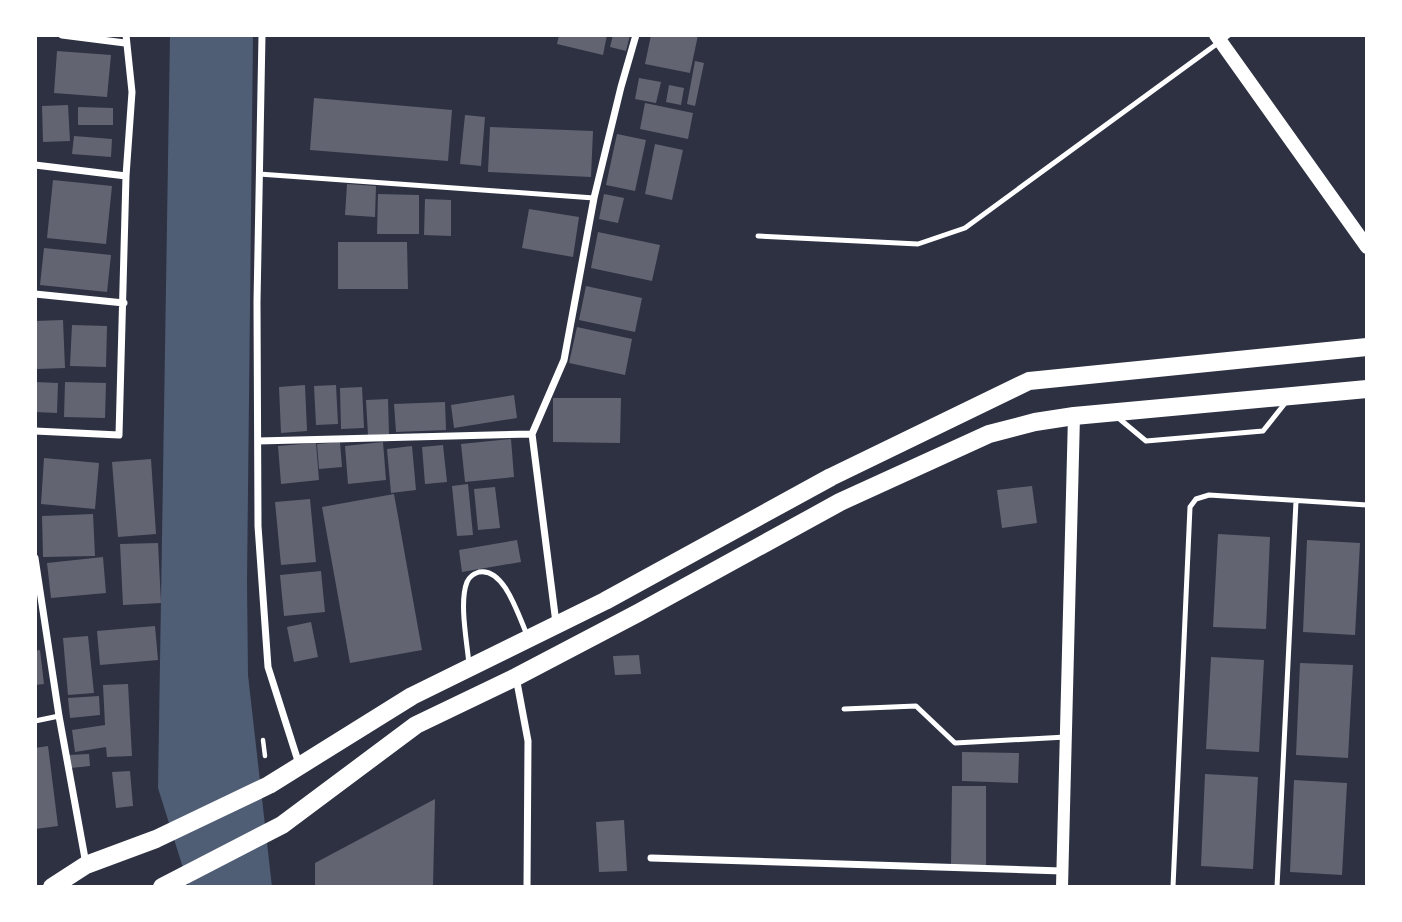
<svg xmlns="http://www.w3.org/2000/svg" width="1402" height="922" font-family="'Fira Sans Condensed',sans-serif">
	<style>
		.water { fill: #4f5d75 }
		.building { fill: #626471 }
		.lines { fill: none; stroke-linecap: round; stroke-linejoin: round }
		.path { stroke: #fff; stroke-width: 4.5 }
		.service { stroke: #fff; stroke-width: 5 }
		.minor { stroke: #fff; stroke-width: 7 }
		.tertiary { stroke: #fff; stroke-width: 12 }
		.secondary { stroke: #fff; stroke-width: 14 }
		.primary { stroke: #fff; stroke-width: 18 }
	</style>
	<rect width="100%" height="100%" fill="#2d3142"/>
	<path class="water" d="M170 35H253L247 582 248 675 272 887H189L158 788Z"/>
	<path class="building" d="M559 35H607L603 55 557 44Z
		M613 35H630L626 51 610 47Z
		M651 35H698L690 73 645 64Z
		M57 51 111 55 107 97 54 93Z
		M695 61 704 63 695 106 687 104Z
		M639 78 661 82 656 103 635 99Z
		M669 85 684 88 681 105 666 102Z
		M314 98 452 110 448 161 310 150Z
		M645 103 693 113 688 139 640 129Z
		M68 105 70 141 43 142 42 106Z
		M78 107 113 108V125H78Z
		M465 115 485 117 481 166 460 164Z
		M490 127 593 131 591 177 488 172Z
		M617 134 646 140 635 191 606 185Z
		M74 136 112 139 111 157 72 154Z
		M655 144 683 150 672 200 645 194Z
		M53 180 112 186 106 244 47 238Z
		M347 184 376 186 375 217 345 215Z
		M378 194 419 195V234H377Z
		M604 194 624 198 618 223 599 219Z
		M425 199 451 200V236L424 235Z
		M529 209 579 217 573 257 522 248Z
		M598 232 660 245 652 281 591 268Z
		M338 242H407L408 289H338Z
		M44 248 111 255 107 292 40 285Z
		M586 286 642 298 635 332 579 320Z
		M63 320 65 368 37 369 35 321Z
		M72 325 107 326 106 367 70 366Z
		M577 327 632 339 625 375 569 363Z
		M35 382 58 383 57 413 35 412Z
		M65 382 106 383 105 418 64 417Z
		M305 385 307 431 281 433 279 387Z
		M336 385 338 424 316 425 314 386Z
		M362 387 364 428 341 429 340 388Z
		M514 395 517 418 454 428 451 405Z
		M553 398H621L620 443 553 442Z
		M388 399 389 434 368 435 366 400Z
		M445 402 446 430 396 432 394 404Z
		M511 439 514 477 465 482 461 444Z
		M340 442 342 467 319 469 317 444Z
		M383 442 386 480 348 484 345 446Z
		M316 443 319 480 281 484 278 446Z
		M443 445 447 482 425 484 422 447Z
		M412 446 416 490 391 493 387 449Z
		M44 458 99 463 95 509 41 504Z
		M151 459 156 534 118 537 112 462Z
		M468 484 473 535 457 536 452 486Z
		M1032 486 1037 523 1002 528 997 490Z
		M495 487 500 528 478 530 474 489Z
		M394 494 422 650 350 663 322 507Z
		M310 499 316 562 281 565 275 502Z
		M93 514 95 556 43 557 42 516Z
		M1218 534 1270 537 1266 629 1213 627Z
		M517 540 521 562 462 572 459 550Z
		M1307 540 1360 543 1355 635 1303 632Z
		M158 543 161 603 123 605 120 544Z
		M103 557 106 593 51 598 47 563Z
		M321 571 325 612 284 616 280 575Z
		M311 622 318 657 294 662 287 627Z
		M155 626 158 660 100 665 97 631Z
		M88 636 94 693 68 695 63 638Z
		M40 650 44 684 35 685V651Z
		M639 655 641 674 615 675 613 656Z
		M1211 657 1264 660 1259 752 1206 749Z
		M1300 663 1353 665 1348 758 1296 755Z
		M128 684 132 756 107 757 106 747 75 752 72 730 105 725 103 685Z
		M99 696 100 715 70 718 68 698Z
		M48 746 58 826 35 829V748Z
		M962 752 1019 753 1018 783 962 781Z
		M89 754 90 766 71 768 69 755Z
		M130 771 133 806 116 808 112 772Z
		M1205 774 1258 777 1253 869 1201 866Z
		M1294 780 1347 783 1342 875 1290 872Z
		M952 786H986V867H951Z
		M435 799 433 887H315V863Z
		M624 820 627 871 599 872 596 822Z"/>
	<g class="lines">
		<path class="path" d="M263 740 265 756"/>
		<path class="service" d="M259 174 594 198
			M758 236 918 244 965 228 1229 35
			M1116 416 1146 441 1263 431 1286 402
			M469 664C467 642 459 602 467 582 469 577 473 574 479 572 505 567 519 618 528 637
			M844 709 916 706 955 743 1066 737
			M35 721 59 716
			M1173 887 1190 507 1196 499 1209 495 1367 505
			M1277 887 1296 501"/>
		<path class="minor" d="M62 35 125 43
			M262 35 257 302 258 526 268 667 299 764
			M35 165 126 176
			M35 294 124 303
			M35 431 119 435 126 176 132 92 126 35
			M258 441 532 434
			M35 558 59 716 86 864
			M556 623 532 434 564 360 594 198 621 87 636 35
			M516 677 528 741 527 887
			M651 858 1062 871"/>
		<path class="tertiary" d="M1062 887 1074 416"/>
		<path class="secondary" d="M1216 35 1367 247"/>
		<path class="primary" d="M52 887 86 865 156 839 269 785 412 696 605 601 831 477 1029 381 1367 347
			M162 887 282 825 416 725 516 677 638 613 840 502 989 434 1035 422 1074 416 1367 389"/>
	</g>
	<rect width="1402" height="922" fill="none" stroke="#ffffff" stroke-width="74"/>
</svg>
